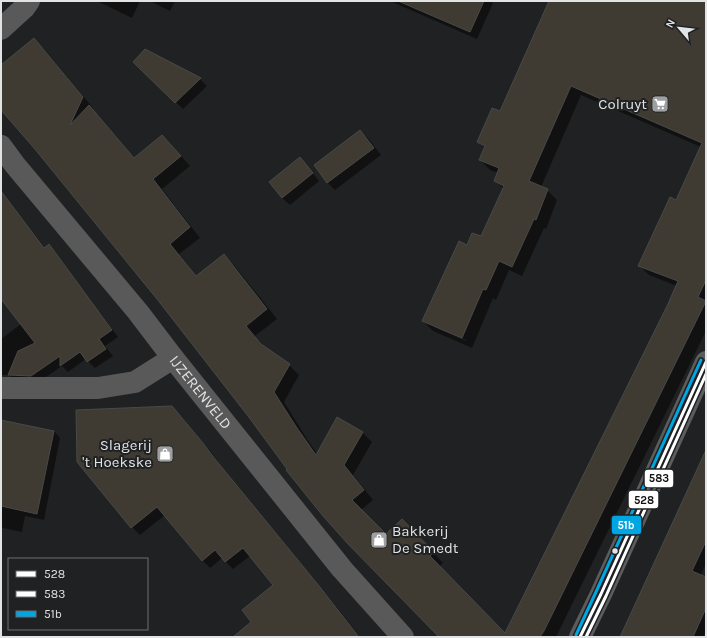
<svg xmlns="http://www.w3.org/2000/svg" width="707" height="638" font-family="Karla,sans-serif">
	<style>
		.shadow { fill: #0007; fill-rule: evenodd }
		.building { fill: #3f3b33; stroke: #494949 }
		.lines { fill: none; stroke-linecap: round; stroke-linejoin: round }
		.minor { stroke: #595959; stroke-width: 22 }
		.tertiary { stroke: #595959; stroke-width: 22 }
		.secondary { stroke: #5c5c5c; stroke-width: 22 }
		.bus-1-casing { stroke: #1f2123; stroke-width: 6 }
		.bus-2-casing { stroke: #1f2123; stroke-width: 6 }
		.bus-3-casing { stroke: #1f2123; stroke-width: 6 }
		.bus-1 { stroke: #fff; stroke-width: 3 }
		.bus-2 { stroke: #fff; stroke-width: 3 }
		.bus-3 { stroke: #00a6e2; stroke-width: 3 }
		.bus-dot { fill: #e2e3e5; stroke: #1f2123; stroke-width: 1.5 }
		.labels { text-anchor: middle; stroke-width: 4; stroke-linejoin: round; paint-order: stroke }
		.poi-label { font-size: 15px; fill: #e2e3e5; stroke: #1f2123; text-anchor: end }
		.street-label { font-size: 15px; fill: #e2e3e5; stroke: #1f2123 }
		.line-badge { stroke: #1f2123; stroke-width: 1.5 }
		.badge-label { font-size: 11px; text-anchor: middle; font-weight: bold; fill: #fff }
		.pale-badge-label { font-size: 11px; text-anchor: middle; font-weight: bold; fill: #111 }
	</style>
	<rect width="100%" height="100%" fill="#202122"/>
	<path class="shadow" d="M97 1H140L132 18Z
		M150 1H175L170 11Z
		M390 1H491L493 3 477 39Z
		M550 1H706V331L556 637H440L288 470 249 415 125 258 1 108V66L34 39 44 49 93 108 92 109 99 116 135 159 162 136 172 146 190 166 162 189 200 238 179 254 197 277 224 255 234 265 277 319 255 336 265 348 289 365 299 375 284 402 307 439 318 455 362 432 372 442 353 475 373 500 361 510 386 536 402 520 443 563 439 567 505 635 669 304 677 286 649 275 639 265 677 201 701 147 581 95 541 187 547 190 557 200 546 229 544 228 522 276 509 270 496 300 493 298 472 348 433 331 423 321 467 246 481 238 504 189 495 181 498 173 490 170 480 160 485 148 478 142 500 113ZM434 325 466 340V341L434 327Z
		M146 50 200 79 207 86 183 109 134 62Z
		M360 131 368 138 381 155 335 190 328 183 315 166Z
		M300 159 307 166 319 181 290 205 282 198Z
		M1 188 3 190 1 191 45 248 48 246 55 253 118 337 105 346 113 356 95 368 86 359 68 372 62 366 39 382H17L9 375H1V339L21 324 1 297Z
		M180 415 211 452 223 469 328 596 360 637H240L252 622 274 585 250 556 233 569 222 558 210 568 202 560 165 515 140 535 132 527 78 462Z
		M1 420 54 431 60 438 44 520 25 516 22 532 3 528 1 526Z
		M706 477V564L700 576 706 579V631L703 637H621Z"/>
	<path class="building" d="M398 1H484L470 32Z
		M549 1H706V280L698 297 706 301 544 631 540 637H439L348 544 323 516 286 470 287 469 248 416 157 299 34 148 1 110V65L34 38 83 97 70 125 89 105 134 158 162 135 181 156 153 179 190 227 170 244 196 276 224 254 267 309 246 326 261 344 290 364 274 392 297 428 316 455 337 417 363 432 344 465 364 490 352 500 386 534 402 519 434 552 430 556 505 633 668 304 678 281 638 266 670 197 676 200 702 143 571 86 529 181 548 189 536 220 534 219 512 267 499 261 486 290 483 289 462 338 422 321 459 241 467 245 472 233 481 236 504 186 494 181 499 168 479 160 485 146 477 142 492 108 500 111Z
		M145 49 174 64 201 78 175 103 133 62Z
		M360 130 374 148 327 183 314 165Z
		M300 157 313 173 282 198 269 182Z
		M1 191 44 248 49 244 112 330 99 339 106 349 87 362 80 352 60 366V356L31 376 8 375 18 351 35 343 1 299Z
		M172 406 203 443 215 459 320 587 359 637H233L251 622 242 610 273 585 243 548 225 562 215 550 202 561 157 507 131 528 77 462 76 410Z
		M1 420 54 431 37 514 1 506Z
		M706 450V541L692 571 706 577V608L693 637H620Z"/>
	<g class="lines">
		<path class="minor" d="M1 29 24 8 29 1"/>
		<g class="tertiary">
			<path id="s1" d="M1 146 15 165 138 312 173 358 342 569 403 637"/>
			<path d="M1 388H98L135 382 173 358"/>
		</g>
		<path class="secondary" d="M580 637 601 594 706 362"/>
		<g class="bus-1-casing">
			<path id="bus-1" d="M580 637 601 594 706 362"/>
		</g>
		<g class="bus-2-casing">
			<path id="bus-2" d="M586 637 606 596 706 374"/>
		</g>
		<g class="bus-3-casing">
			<path id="bus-3" d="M576 635 596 592 701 360"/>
		</g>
		<use href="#bus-1" class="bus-1"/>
		<use href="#bus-2" class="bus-2"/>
		<use href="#bus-3" class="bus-3"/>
	</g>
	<defs>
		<g id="supermarket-square" transform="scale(0.9)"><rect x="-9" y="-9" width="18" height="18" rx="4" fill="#9e9fa1" stroke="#1f2123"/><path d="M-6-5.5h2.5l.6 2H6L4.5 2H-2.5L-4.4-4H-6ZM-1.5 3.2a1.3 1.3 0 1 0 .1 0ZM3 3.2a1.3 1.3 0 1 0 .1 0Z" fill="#fff"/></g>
		<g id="shop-square" transform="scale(0.9)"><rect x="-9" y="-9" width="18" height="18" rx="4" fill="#9e9fa1" stroke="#1f2123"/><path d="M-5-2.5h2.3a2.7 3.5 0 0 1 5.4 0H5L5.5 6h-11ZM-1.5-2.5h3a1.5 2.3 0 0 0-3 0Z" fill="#fff"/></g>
	</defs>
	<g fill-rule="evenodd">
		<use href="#supermarket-square" x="660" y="104"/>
		<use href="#shop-square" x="165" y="454"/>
		<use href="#shop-square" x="379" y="540"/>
	</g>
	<circle class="bus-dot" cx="615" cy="551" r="3.5"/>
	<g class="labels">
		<g class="poi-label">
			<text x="647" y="109">Colruyt</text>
			<text x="152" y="450">Slagerij<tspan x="152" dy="17">'t Hoekske</tspan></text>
			<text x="392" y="536" text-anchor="start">Bakkerij<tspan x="392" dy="17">De Smedt</tspan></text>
		</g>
		<g class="street-label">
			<text dy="5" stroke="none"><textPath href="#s1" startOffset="317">IJZERENVELD</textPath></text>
		</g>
	</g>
	<g class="line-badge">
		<rect x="644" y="469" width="30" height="19" rx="4" fill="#fff"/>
		<rect x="628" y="490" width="31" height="19" rx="4" fill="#fff"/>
		<rect x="611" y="515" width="31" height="20" rx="4" fill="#00a6e2"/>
	</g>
	<g class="badge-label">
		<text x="626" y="529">51b</text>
	</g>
	<g class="pale-badge-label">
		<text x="659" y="482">583</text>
		<text x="644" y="504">528</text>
	</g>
	<rect width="707" height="638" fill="none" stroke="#e2e3e5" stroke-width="4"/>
	<rect x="8" y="558" width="140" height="72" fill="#1f2123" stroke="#6d6f71"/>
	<rect x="16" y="571" width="20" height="6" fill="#ffffff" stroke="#6d6f71"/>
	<text x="44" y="578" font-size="12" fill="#e2e3e5">528</text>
	<rect x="16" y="591" width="20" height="6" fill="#ffffff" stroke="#6d6f71"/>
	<text x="44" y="598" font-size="12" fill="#e2e3e5">583</text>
	<rect x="16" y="611" width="20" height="6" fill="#00a6e2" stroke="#6d6f71"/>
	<text x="44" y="618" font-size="12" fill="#e2e3e5">51b</text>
	<g transform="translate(679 28) rotate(298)" stroke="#1f2123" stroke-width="3" paint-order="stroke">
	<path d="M0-3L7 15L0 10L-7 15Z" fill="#e2e3e5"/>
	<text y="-6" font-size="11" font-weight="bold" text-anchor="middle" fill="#e2e3e5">N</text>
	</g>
</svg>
